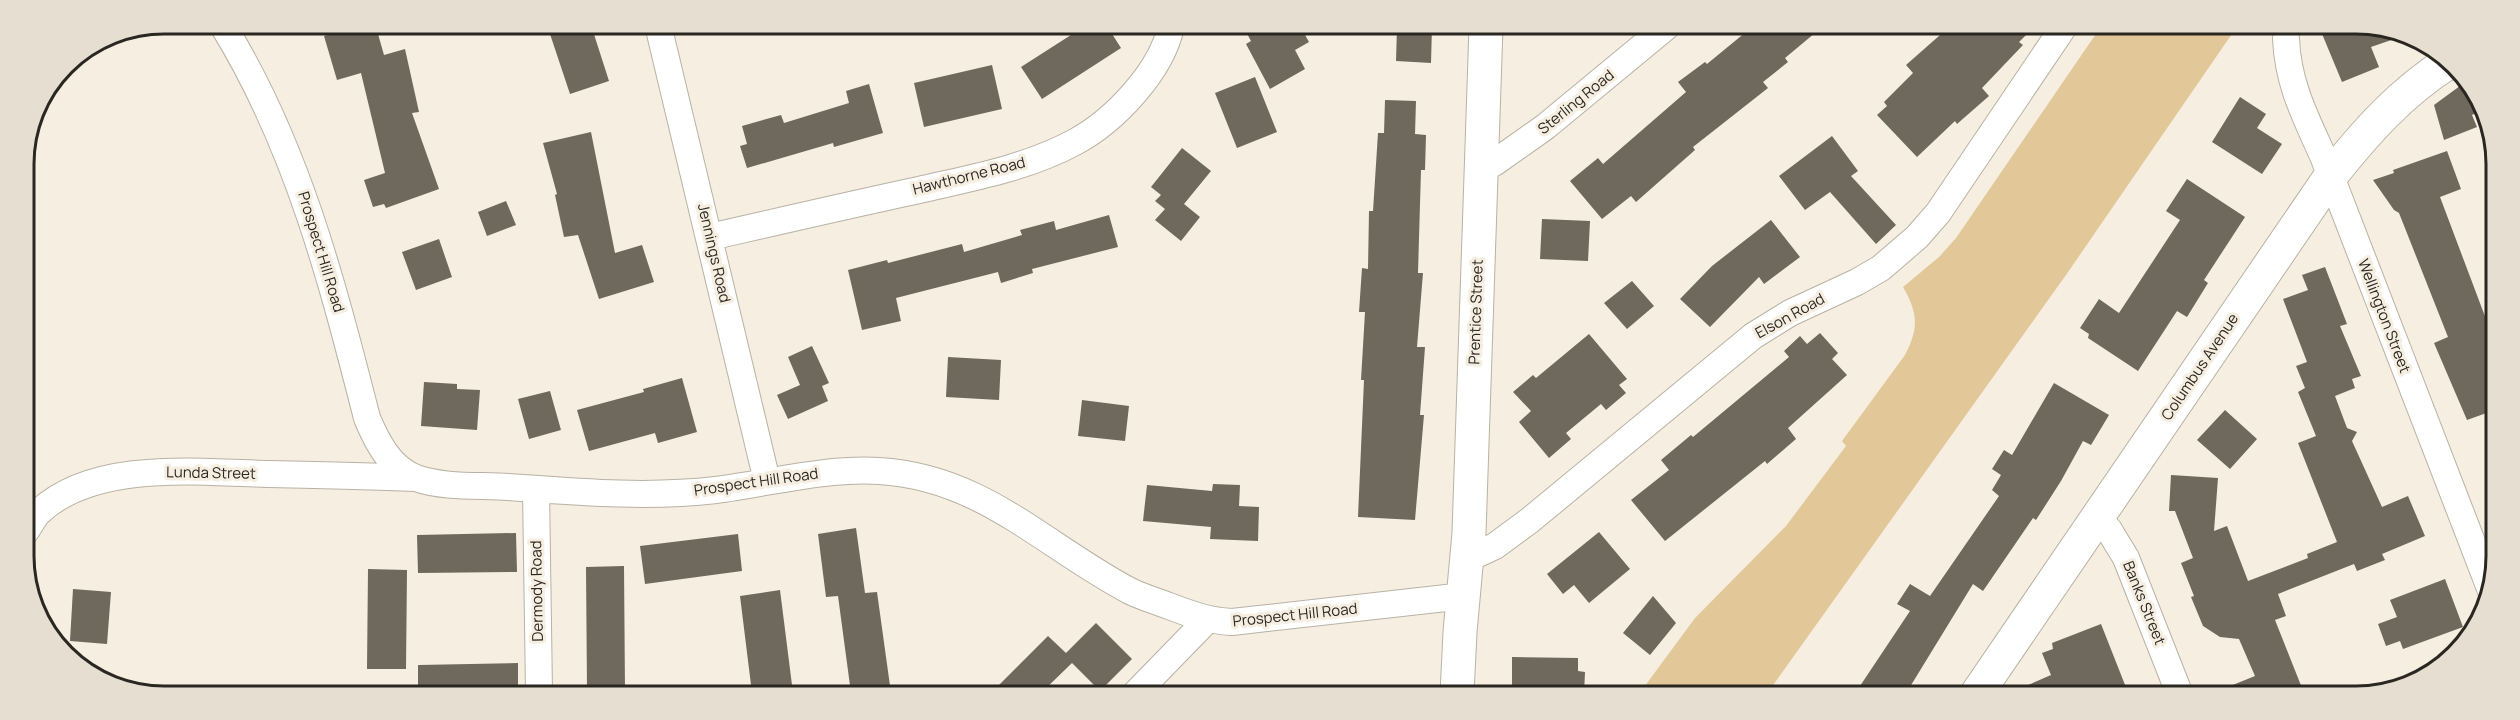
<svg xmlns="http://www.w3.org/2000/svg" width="2520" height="720" font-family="Manrope,sans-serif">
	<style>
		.green { fill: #e2c898 }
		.building { fill: #6f685c }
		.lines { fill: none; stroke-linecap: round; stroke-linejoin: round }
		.street-casing { stroke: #b9b2a4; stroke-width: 28 }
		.secondary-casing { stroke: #b9b2a4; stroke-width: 35 }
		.street { stroke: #fff; stroke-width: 26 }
		.secondary { stroke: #fff; stroke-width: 33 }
		.labels { text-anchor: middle; stroke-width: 6; stroke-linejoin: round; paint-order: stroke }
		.street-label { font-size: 15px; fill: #2a2722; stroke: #f6eee0 }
		.rim { fill: none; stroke: #2a2722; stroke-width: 3 }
	</style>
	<rect width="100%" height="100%" fill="#f6eee0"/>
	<path class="green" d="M2100 28H2236L2066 275 1766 695 1639 694 1695 618 1786 526 1846 446 1842 441 1905 355C1919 328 1918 313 1903 287L1939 257 1956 238Z"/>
	<path class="building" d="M359 24 362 32 376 27 384 55 405 49 419 112 412 113 439 189 386 208 384 204 373 207 364 180 385 173 361 73 337 80 324 36Z
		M547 25H591L609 81 570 94Z
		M1085 26H1107L1121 48 1042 99 1021 67Z
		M1243 26H1300L1309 42 1295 50 1305 69 1270 89 1246 44 1251 41Z
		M1397 27H1432L1431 63 1396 61Z
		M1752 27 1821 28 1785 58 1788 62 1763 82 1768 88 1693 147 1695 150 1636 202 1631 196 1602 219 1570 181 1598 158 1603 164 1686 92 1678 82 1705 62 1707 64Z
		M1948 28H2033L2019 42 2023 45 1982 88 1989 96 1957 124 1955 121 1917 157 1877 115 1887 106 1884 102 1913 73 1906 65Z
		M2320 29H2391L2403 36 2371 47 2379 67 2342 82Z
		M992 65 1002 109 924 127 914 83Z
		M1255 77 1277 132 1237 148 1215 93Z
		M2464 83 2478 112 2472 115 2477 127 2444 140 2434 105Z
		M869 84 883 133 834 147 833 143 747 168 740 146 747 144 742 126 781 115 784 123 849 103 846 91Z
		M2240 97 2266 114 2257 128 2282 144 2262 174 2212 142Z
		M1385 100 1416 101 1415 134 1426 135 1425 170H1421L1418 273H1423L1417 347H1425L1420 415H1424L1415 520 1358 517 1364 380H1361L1365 312H1359L1362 268 1368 269 1369 211H1373L1378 133H1384Z
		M591 132 615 253 642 245 654 282 599 299 578 235 564 237 555 195 557 194 543 143Z
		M1832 136 1858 171 1851 176 1896 225 1876 244 1830 192 1805 210 1779 176Z
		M1182 148 1211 171 1184 204 1200 217 1181 241 1155 220 1165 209 1155 201 1161 195 1151 187Z
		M2447 151 2461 189 2440 197 2492 335V411L2467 420 2434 343 2448 337 2399 213 2394 210 2373 180 2394 173 2393 170Z
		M2187 179 2245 217 2204 280 2208 283 2187 317 2177 311 2138 371 2088 338 2089 334 2080 328 2099 299 2119 313 2180 220 2166 211Z
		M506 201 516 225 487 236 478 212Z
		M1109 215 1118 247 1032 269 1033 273 1001 283 998 272 896 298 901 321 862 330 848 270 887 260 888 263 962 244 964 252 1022 235 1020 230 1054 221 1056 230Z
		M1542 219 1590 221 1588 261 1540 259Z
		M1771 220 1800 257 1764 284 1759 277 1710 327 1680 299 1712 266Z
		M439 239 452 277 416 290 402 252Z
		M2325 267 2347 324 2340 326 2361 376 2352 379 2355 388 2335 396 2347 428 2357 432 2352 441 2382 507 2408 496 2425 536 2382 554 2385 560 2357 571 2354 564 2278 594 2286 616 2275 620 2302 688 2297 690 2299 696 2208 695 2255 676 2239 639 2220 637 2203 626 2191 597 2194 596 2181 563 2193 558 2175 511H2169L2171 475 2218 478 2214 531 2227 526 2248 581 2308 558 2307 554 2337 542 2298 443 2316 436 2298 392 2305 388 2296 366 2307 362 2283 299 2308 290 2302 275Z
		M1632 281 1654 306 1627 329 1604 303Z
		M1820 333 1838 353 1832 359 1847 375 1788 428 1796 439 1767 464 1765 461 1665 541 1631 500 1669 470 1661 460 1691 435 1693 437 1789 357 1784 351 1800 336 1807 344Z
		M1589 334 1627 379 1619 385 1626 393 1606 410 1601 404 1566 433 1571 439 1549 458 1519 422 1531 411 1513 392 1533 375 1536 378Z
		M812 346 829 383 822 386 828 401 788 419 777 395 800 385 788 357Z
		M948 357 1001 360 999 400 946 397Z
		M682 378 697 432 658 443 655 433 589 451 577 410 644 392 643 389Z
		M424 382 457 384V389L480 390 477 430 421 426Z
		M2054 383 2109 415 2091 445 2083 441 2061 481 2036 520 2033 518 1983 591 1973 584 1905 695H1854L1910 611 1897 604 1910 584 1930 596 1999 496 1992 490 2001 475 1992 469 2004 450 2012 455Z
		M550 391 561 430 529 439 518 399Z
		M1082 400 1129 406 1125 441 1078 436Z
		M2225 410 2257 439 2230 469 2197 440Z
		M1213 484 1240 485 1239 506 1259 507 1258 541 1210 539 1211 527 1143 521 1147 485 1212 491Z
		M856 528 865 593 877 592 891 693H851L838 596 826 597 818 534Z
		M1599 532 1630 569 1589 603 1574 585 1563 594 1547 574Z
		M516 533 517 572 418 573 417 535Z
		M738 534 742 571 645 584 640 546Z
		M624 566 625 692 587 690 586 567Z
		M368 569 407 570 406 669H367Z
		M2445 579 2463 627 2403 649 2400 641 2386 646 2378 624 2397 617 2390 600Z
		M73 589 111 592 107 644 70 641Z
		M780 590 793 693H752L740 596Z
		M1653 596 1676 623 1650 655 1623 633Z
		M1096 623 1132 659 1100 691 1072 663 1041 693H991L1048 636 1066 653Z
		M2101 624 2129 695H2005L2051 675 2042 653 2053 649 2052 643Z
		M1512 657 1578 658V671L1585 672 1584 694H1512Z
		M518 663V692H418V665Z"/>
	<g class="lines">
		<g class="street-casing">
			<path id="street" d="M222 24C297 145 332 281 367 418 377 442 390 468 416 478 444 488 480 485 509 487 578 492 647 498 716 490 770 483 823 468 879 471 983 477 1044 546 1130 591 1142 597 1156 601 1169 606 1190 614 1209 621 1232 622L1464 596
				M658 25 767 481
				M2286 39C2288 84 2305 116 2323 156L2491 591
				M1480 169 1494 163 1545 127 1666 27
				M710 237C780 221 849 205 919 190 971 178 1027 168 1075 142 1114 121 1162 71 1171 26
				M536 489 539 692
				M2098 517 2109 530 2126 558 2180 695
				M26 531C30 525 34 517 39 512 94 460 199 472 268 474 317 475 366 476 415 478
				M1467 559 1495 546 1529 521 1753 336 1790 313 1857 282 1881 268 1917 237 1938 213 2063 28
				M1136 693 1207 620"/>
		</g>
		<g class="secondary-casing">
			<path id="secondary" d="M1457 694 1460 632 1469 533 1486 27
				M1976 695 2330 177C2365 133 2401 92 2449 62"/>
		</g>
		<use href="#street" class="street"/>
		<use href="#secondary" class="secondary"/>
	</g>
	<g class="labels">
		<g class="street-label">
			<text transform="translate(1576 102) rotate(-39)" y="5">Sterling Road</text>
			<text transform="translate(969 176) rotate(-14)" y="5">Hawthorne Road</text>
			<text transform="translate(321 252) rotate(73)" y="5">Prospect Hill Road</text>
			<text transform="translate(714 253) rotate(77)" y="5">Jennings Road</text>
			<text transform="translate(1476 312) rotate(-88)" y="5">Prentice Street</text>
			<text transform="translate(1790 316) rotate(-29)" y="5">Elson Road</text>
			<text transform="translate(2384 316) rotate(69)" y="5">Wellington Street</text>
			<text transform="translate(2200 367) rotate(-56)" y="5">Columbus Avenue</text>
			<text transform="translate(211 473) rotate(1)" y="5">Lunda Street</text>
			<text transform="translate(756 482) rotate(-8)" y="5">Prospect Hill Road</text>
			<text transform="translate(537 591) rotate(-91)" y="5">Dermody Road</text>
			<text transform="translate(2144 603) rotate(68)" y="5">Banks Street</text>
			<text transform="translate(1295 615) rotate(-6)" y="5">Prospect Hill Road</text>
		</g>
	</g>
	<path d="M0 0H2520V720H0ZM164 34H2356A130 130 0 0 1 2486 164V556A130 130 0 0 1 2356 686H164A130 130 0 0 1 34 556V164A130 130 0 0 1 164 34Z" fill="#e6ded1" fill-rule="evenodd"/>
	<path class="rim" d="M164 34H2356A130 130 0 0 1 2486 164V556A130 130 0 0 1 2356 686H164A130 130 0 0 1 34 556V164A130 130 0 0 1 164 34Z"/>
</svg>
